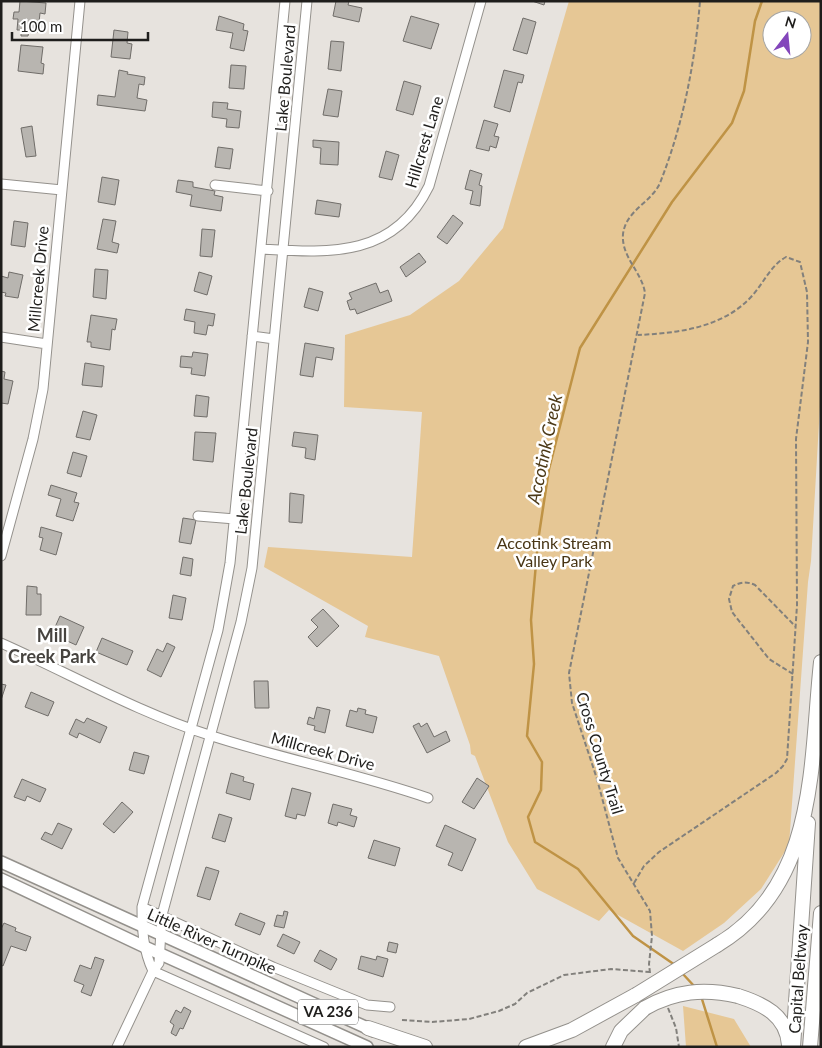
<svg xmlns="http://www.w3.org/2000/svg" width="822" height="1048" font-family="Lato,sans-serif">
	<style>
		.green { fill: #e6c795; fill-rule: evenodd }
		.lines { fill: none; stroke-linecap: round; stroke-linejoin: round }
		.stream { stroke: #bf9345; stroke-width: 2.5 }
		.building { fill: #b8b5b0; stroke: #706d69 }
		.minor-casing { stroke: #94918c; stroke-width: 11 }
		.major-casing { stroke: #94918c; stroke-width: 14 }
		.highway-casing { stroke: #94918c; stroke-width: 16 }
		.path { stroke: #82807c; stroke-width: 2; stroke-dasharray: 5 2.5; stroke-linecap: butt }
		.minor { stroke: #fff; stroke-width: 9 }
		.major { stroke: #fff; stroke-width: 11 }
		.highway { stroke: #fff; stroke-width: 14 }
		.highway-bridge-casing { stroke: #94918c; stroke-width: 16; stroke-linecap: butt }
		.highway-bridge { stroke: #fff; stroke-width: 14 }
		.labels { text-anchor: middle; stroke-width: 5; stroke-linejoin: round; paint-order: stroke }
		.shield { fill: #fff; stroke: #626260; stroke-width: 1 }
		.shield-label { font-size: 15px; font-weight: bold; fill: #1f1e1c }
		.street-label { font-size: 16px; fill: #1f1e1c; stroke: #fff }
		.park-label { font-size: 16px; fill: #483514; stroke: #fff }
		.water-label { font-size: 18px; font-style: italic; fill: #4d3a18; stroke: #fff }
		.neighbourhood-label { font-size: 18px; font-weight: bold; fill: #46433f; stroke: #fff }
	</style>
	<rect width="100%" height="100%" fill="#e7e3de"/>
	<path class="green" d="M569 1H821V389L811 561 808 582 789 845 761 889 724 923 683 951 609 910 599 921 537 889 508 842 475 756 471 754 470 745 439 656 365 637 368 626 264 567 268 547 412 557 422 412 344 407 345 335 410 315 459 281 503 228ZM772 20H802V50H772Z
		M683 1006 734 1019 751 1047H686Z"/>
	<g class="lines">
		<path class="stream" d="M675 965 633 936 578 869 535 842 528 817 541 790 542 762 527 736 534 664 531 620 538 541 549 469 580 348 672 202 732 123 744 91 755 21 762 1
			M682 973 695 987
			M701 996 717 1047"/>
	</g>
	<path class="building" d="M20 1 46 3 45 14 40 13 38 32 29 31 28 36H21V30H17L18 19H13L14 12H19Z
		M336 1H349L348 5 362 8 359 22 333 16Z
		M532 1H545L544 5Z
		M219 16 244 24 243 30 248 31 244 51 230 48 233 33 216 30Z
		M411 16 439 24 431 49 403 41Z
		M523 18 536 22 527 54 513 50Z
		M114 30 128 32 127 43 132 44 130 59 111 57Z
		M331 41 344 42 341 71 328 69Z
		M21 45 43 47 41 63 44 64 43 74 18 71Z
		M231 65 246 66 244 89 229 88Z
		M119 70 128 72 127 74 145 77 144 85 139 84 137 98 147 100 145 111 97 105 98 95 115 97Z
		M504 70 524 75 522 83 518 82 510 112 494 107Z
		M404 81 421 86 413 115 396 110Z
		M328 89 342 91 338 117 323 115Z
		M213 102 228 103 227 109 241 111 239 128 226 127 227 119 212 117Z
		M484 120 498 124 494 136 499 137 496 148 490 146 489 151 476 148Z
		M32 126 36 156 26 157 21 128Z
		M313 140 339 142 338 165 320 164 321 148 313 147Z
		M218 147 233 149 230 169 215 167Z
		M386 151 399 155 392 180 379 177Z
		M470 170 482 174 479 185 482 186 480 206 470 204 473 191 465 189Z
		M102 177 119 180 115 205 98 202Z
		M178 180 193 182V187L215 191 214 195 223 197 221 211 190 206 192 195 176 192Z
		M317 200 341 204 339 217 315 214Z
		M453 215 463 223 447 244 437 237Z
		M103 219 116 221 112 242 119 244 117 253 97 249Z
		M14 221 28 223 25 247 11 245Z
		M202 229 215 230 212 257 200 256Z
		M419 253 426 262 406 277 400 267Z
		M95 269 108 270 106 299 93 297Z
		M9 272 23 275 18 298 5 296 6 293 1 292V276L8 278Z
		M199 272 212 276 207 295 194 291Z
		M376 283 380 293 388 290 392 301 357 314 355 309 350 310 347 301 352 299 349 293Z
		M309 288 323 292 318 311 304 307Z
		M186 309 215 314 213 326 208 325 206 335 194 333 195 322 184 320Z
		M91 315 117 319 115 330 112 329 110 350 91 347V342H87Z
		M305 343 334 348 332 360 316 357 313 377 300 375Z
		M193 352 208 354 205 376 191 374 192 368 180 367 181 356 192 357Z
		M85 363 104 366 102 387 82 385Z
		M1 371 5 372 4 379 13 381 8 404 1 403Z
		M196 395 209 397 207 417 194 416Z
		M83 411 97 415 90 440 76 437Z
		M195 432 216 433 213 462 193 460Z
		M294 432 318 435 315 460 305 458 306 448 292 446Z
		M73 452 87 456 81 477 67 473Z
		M51 485 77 493 74 502 79 503 73 521 56 516 61 499 48 495Z
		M290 493 304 495 302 523 289 522Z
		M183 518 196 520 191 544 179 542Z
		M41 527 62 533 56 555 40 550 43 538 39 537Z
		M183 557 193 559 191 576 180 574Z
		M27 586 37 587V594H41V615H26Z
		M173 595 186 598 182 620 169 618Z
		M323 609 339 626 317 647 308 637 318 627 311 620Z
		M60 616 84 627 76 645 52 634Z
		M102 638 133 651 127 665 96 652Z
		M167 643 175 647 161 677 147 670 157 649 163 652Z
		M254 681H268L269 708H255Z
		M1 684 6 685 1 700Z
		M31 692 54 702 48 716 25 707Z
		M317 707 330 710 325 733 314 730 315 726 307 724 309 717 314 719Z
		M358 708 366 710 365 714 377 717 373 733 346 726 350 710 357 712Z
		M87 718 107 727 100 743 79 733 77 738 69 734 76 719 84 723Z
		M419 723 421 727 427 723 434 737 446 731 450 741 427 753 413 726Z
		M134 752 149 756 144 774 129 770Z
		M231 773 244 777 243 781 254 784 250 800 226 793Z
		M477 778 489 786 474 809 462 802Z
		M22 779 46 789 40 802 27 796 25 801 14 797Z
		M292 788 311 793 305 816 297 814 296 819 285 816Z
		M122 802 133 812 114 833 103 824Z
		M333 804 352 809 350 815 357 817 354 827 338 822 337 826 328 823Z
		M219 814 232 818 225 842 212 838Z
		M58 823 72 829 62 849 41 839 45 832 52 835Z
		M445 825 476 839 462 871 448 865 453 853 436 846Z
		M374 840 400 848 395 866 368 858Z
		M206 867 219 871 210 900 197 896Z
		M284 911 288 912 284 928 274 926 277 915 283 916Z
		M240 913 265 923 260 935 235 925Z
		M4 923 16 928 15 931 31 937 26 951 11 946 3 966 1 965V929Z
		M283 934 300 942 294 954 277 946Z
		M389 942 398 944 396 953 387 951Z
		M320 950 337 959 331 970 314 961Z
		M361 956 376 960 377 956 388 959 383 977 358 969Z
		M95 957 104 960 91 996 81 992 84 985 74 981 80 965 91 969Z
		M184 1007 191 1011 183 1029 180 1028 176 1036 171 1033 174 1025 170 1022 176 1010 181 1013Z"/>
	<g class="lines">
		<g class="minor-casing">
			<path id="minor" d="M1 184 62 190
				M215 185 268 191
				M262 249C330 253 394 258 429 186L481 1
				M252 336 274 339
				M1 337 47 344
				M198 516 235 519
				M1 556 33 439 43 389 80 1
				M1 643C71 674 137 712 209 735 282 759 356 773 428 798
				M142 907 273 967 367 1005 390 1007
				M153 971C143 950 142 929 142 907L218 630 230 563 285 1
				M153 971 324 1047
				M117 1047 153 971 159 963 162 915 241 622 252 568 307 1"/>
		</g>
		<g class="major-casing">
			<path id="major" d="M1 862 374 1031
				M1 879 145 947 367 1047"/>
		</g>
		<g class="highway-casing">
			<path id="highway" d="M717 945C818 885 810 765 821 662
				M738 996C763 1004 787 1015 789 1045
				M368 1028 425 1047
				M526 1047 572 1030 636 995
				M613 1047 621 1031 645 1008
				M793 1047 808 823
				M810 1047 821 913"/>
		</g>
		<path class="path" d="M793 674 769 659 732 612 729 599 733 586C741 582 746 581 755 585L796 627
			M634 883 644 866 659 852 776 773 783 766 787 759 797 605 796 439 808 342 807 292 800 262 786 257C770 266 764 283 751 297 722 328 678 333 638 335
			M650 973 649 964 652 936 650 911 618 858 597 779 572 703 569 673 645 293C642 272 621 257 623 234 626 210 651 203 660 183 683 125 695 63 700 1
			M668 1008 676 1028 679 1047
			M402 1020 432 1022 469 1019 499 1011 515 1004 527 993 564 975 611 969 650 972"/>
		<use href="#minor" class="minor"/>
		<use href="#major" class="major"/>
		<use href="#highway" class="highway"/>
		<g class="highway-bridge-casing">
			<path id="highway-bridge" d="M636 995 717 945
				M645 1008C675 991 704 988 738 996"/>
		</g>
		<use href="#highway-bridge" class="highway-bridge"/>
	</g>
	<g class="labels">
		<rect class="shield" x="298" y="999.5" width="60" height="25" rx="4"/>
		<g class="shield-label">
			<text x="328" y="1017">VA 236</text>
		</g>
		<g class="street-label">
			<text transform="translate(285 78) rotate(-85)" y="6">Lake Boulevard</text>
			<text transform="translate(424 142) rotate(-73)" y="6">Hillcrest Lane</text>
			<text transform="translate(38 279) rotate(-85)" y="6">Millcreek Drive</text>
			<text transform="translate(246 481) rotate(-84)" y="6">Lake Boulevard</text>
			<text transform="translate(323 751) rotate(15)" y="6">Millcreek Drive</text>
			<text transform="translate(600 753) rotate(73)" y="6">Cross County Trail</text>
			<text transform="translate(212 941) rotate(24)" y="6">Little River Turnpike</text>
			<text transform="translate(798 979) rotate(-86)" y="6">Capital Beltway</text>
		</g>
		<g class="park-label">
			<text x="554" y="549">Accotink Stream<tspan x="554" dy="18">Valley Park</tspan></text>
		</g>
		<g class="water-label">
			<text transform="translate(545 449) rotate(-78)" y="6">Accotink Creek</text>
		</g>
		<g class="neighbourhood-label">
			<text x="52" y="642">Mill<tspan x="52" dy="21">Creek Park</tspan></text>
		</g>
	</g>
	<rect width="822" height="1048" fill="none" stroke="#1f1e1c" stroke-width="5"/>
	<g transform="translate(787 35) rotate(16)"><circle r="24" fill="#ffffff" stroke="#a5a5a4"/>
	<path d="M0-4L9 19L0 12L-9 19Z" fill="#8346bb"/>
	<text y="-8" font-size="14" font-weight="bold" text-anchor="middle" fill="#1f1e1c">N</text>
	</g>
	<path d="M12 32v8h136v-8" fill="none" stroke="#1f1e1c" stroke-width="2.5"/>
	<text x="20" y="32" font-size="15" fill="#1f1e1c" stroke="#ffffff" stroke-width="4" paint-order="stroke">100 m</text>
</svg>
